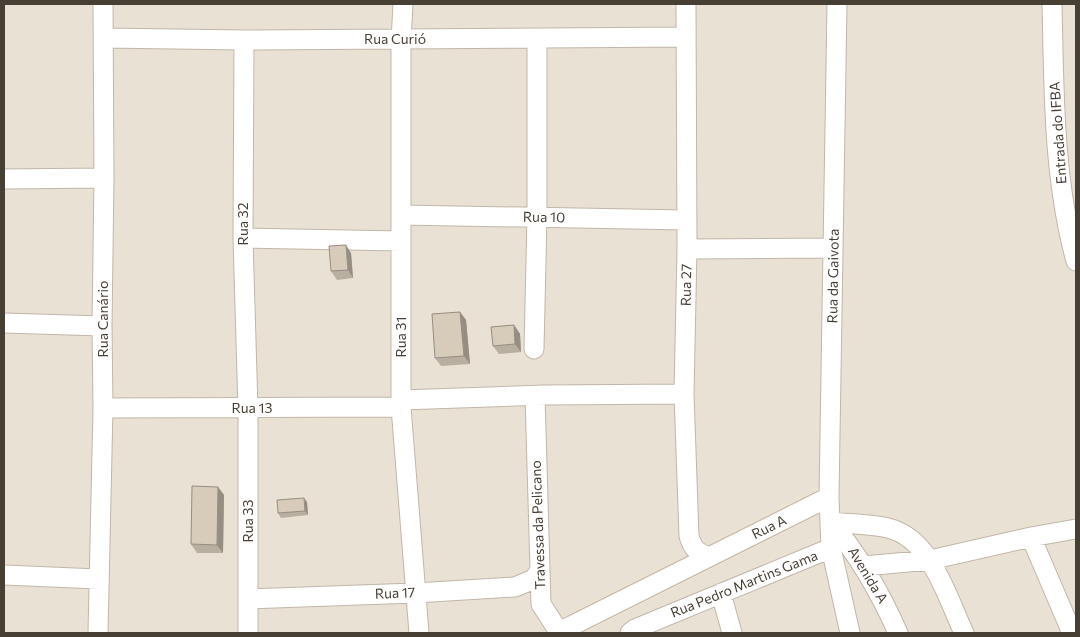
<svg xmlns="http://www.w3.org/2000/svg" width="1080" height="637" font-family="Commissioner,sans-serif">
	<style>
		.residential { fill: #e9e1d3 }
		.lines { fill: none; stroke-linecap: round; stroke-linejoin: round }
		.minor-casing { stroke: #c1b7a8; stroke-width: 21 }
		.minor { stroke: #fff; stroke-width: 19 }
		.wall { fill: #b9afa0 }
		.shaded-wall { fill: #968e82 }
		.building { fill: #d7cbba; stroke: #968e82 }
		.labels { text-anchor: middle; stroke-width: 4; stroke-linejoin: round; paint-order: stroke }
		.street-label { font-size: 14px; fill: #483f34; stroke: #fff }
	</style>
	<rect width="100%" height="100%" fill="#f5efe6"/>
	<path class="residential" d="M4 4H1076V633H4Z"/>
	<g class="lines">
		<g class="minor-casing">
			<path id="minor" d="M403 4 401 40V407L419 633
				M686 4 687 249 684 394 689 536C692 547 697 554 708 556
				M837 4 829 497 831 548 850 633
				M1052 4C1054 89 1053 177 1076 261
				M104 38 244 40 686 37
				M244 40 243 238 248 409V633
				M4 179 104 178
				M401 215 687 220
				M243 238 401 241
				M687 249 833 248
				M4 323 102 326
				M534 349 537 217V39
				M535 396 541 604 559 632 829 497
				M401 400 545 395 684 394
				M103 408 401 407
				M831 522C849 524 870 524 888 528 931 538 947 597 964 633
				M831 522C859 556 880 592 898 633
				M1031 537 1072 633
				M864 566 930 560 1031 537 1076 529
				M4 575 98 579
				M721 593 732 633
				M248 599 415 593 515 587 534 579 538 573
				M98 633 103 408 102 326 104 178 103 4
				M630 633 635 629 831 548"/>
		</g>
		<use href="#minor" class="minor"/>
	</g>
	<path class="wall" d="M351 253 353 278 337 280 331 271Z
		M460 312 466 320 470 364 441 366 435 358Z
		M514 325 520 334 521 352 499 354 493 346Z
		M218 487 224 495 223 553H197L191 544Z
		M307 502 308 515 281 518 278 513Z"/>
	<path class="shaded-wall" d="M346 245 351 253 353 278 348 270Z
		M460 312 466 320 470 364 464 356Z
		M514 325 520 334 521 352 515 344Z
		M218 487 224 495 223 553 217 545Z
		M304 498 307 502 308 515 305 511Z"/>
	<path class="building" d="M346 245 348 270 331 271 329 246Z
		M460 312 464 356 435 358 432 314Z
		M514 325 515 344 493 346 491 327Z
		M192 486 218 487 217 545 191 544Z
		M304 498 305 511 278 513 277 500Z"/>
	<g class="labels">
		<g class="street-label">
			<text x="395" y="44">Rua Curió</text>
			<text transform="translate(1058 133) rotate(-94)" y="5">Entrada do IFBA</text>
			<text transform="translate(544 217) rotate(1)" y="5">Rua 10</text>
			<text transform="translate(243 224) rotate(-90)" y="5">Rua 32</text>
			<text transform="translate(833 276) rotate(-89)" y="5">Rua da Gaivota</text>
			<text transform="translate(686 285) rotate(-89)" y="5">Rua 27</text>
			<text transform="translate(103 319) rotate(-90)" y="5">Rua Canário</text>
			<text transform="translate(401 337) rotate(-90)" y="5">Rua 31</text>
			<text x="252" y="413">Rua 13</text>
			<text transform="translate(248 521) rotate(-90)" y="5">Rua 33</text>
			<text transform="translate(538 525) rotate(-92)" y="5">Travessa da Pelicano</text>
			<text transform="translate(769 527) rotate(-26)" y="5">Rua A</text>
			<text transform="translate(868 575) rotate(59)" y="5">Avenida A</text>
			<text transform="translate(744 584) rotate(-22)" y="5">Rua Pedro Martins Gama</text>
			<text transform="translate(395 593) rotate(-2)" y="5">Rua 17</text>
		</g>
	</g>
	<rect width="1080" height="637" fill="none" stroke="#483f34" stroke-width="10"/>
</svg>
